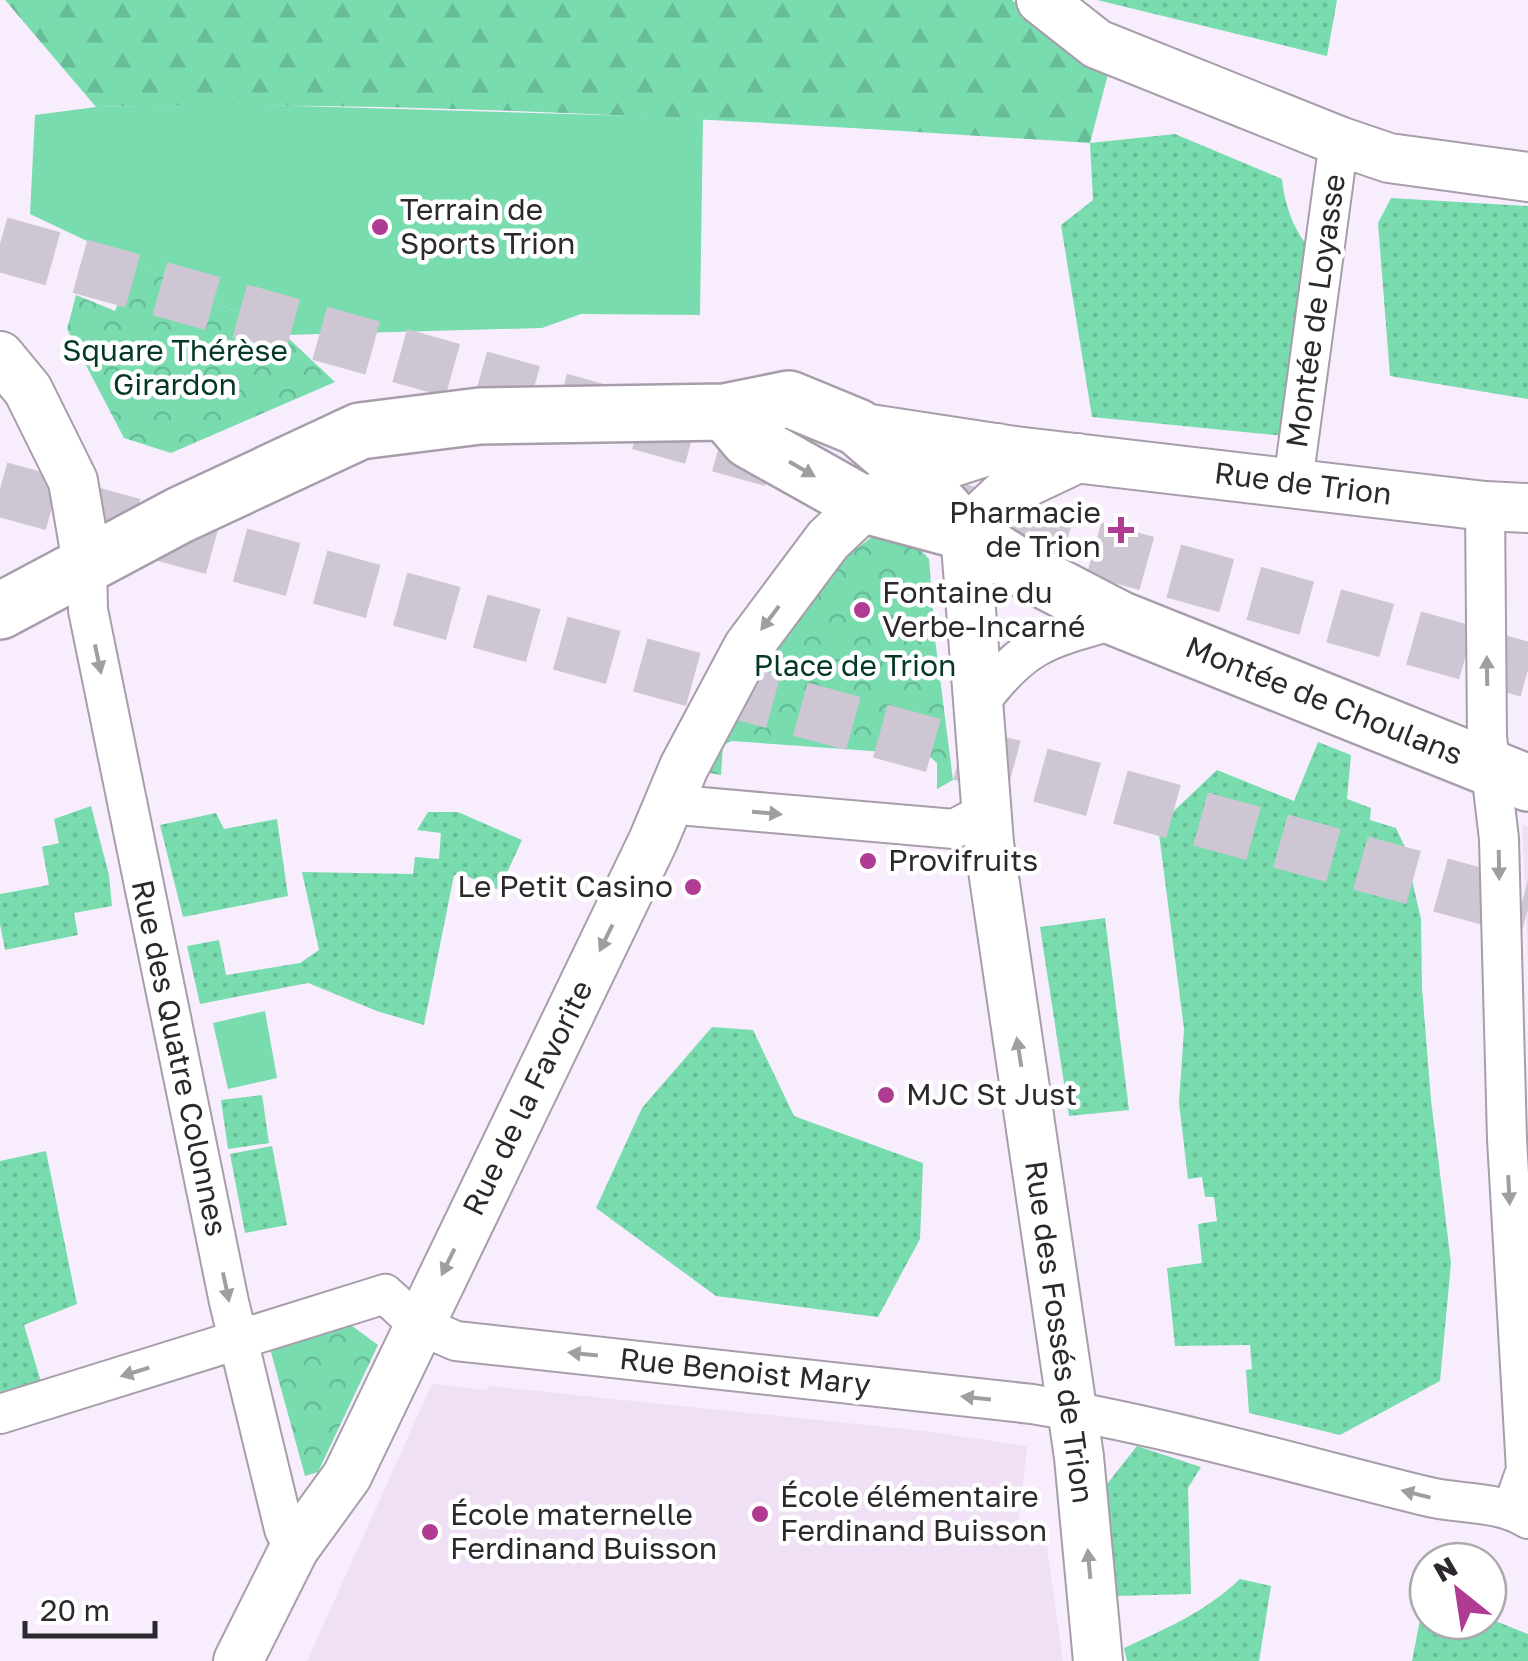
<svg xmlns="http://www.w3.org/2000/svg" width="1528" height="1661" font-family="'Golos Text',sans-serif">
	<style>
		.built { fill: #efe0f6 }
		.grass { fill: url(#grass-dots) }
		.forest { fill: url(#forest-firs) }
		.park { fill: url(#park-crowns) }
		.pitch { fill: #78dcaf }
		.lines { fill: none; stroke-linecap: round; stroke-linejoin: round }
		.trunk-tunnel { stroke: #cfc6d4; stroke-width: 55; stroke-dasharray: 55 28; stroke-linecap: butt }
		.minor-casing { stroke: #a79dab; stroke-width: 42 }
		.tertiary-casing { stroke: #a79dab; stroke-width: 52 }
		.primary-casing { stroke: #a79dab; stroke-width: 60 }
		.minor { stroke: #fff; stroke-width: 38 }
		.tertiary { stroke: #fff; stroke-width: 48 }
		.primary { stroke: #fff; stroke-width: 55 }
		.oneway { fill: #a09ea1 }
		.poi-dot { fill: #b03b93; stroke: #fff; stroke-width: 4 }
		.labels { text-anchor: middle; stroke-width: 9; stroke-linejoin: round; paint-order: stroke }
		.poi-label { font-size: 30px; fill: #2c282e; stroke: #fff; text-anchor: start }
		.street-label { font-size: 30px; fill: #2c282e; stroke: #fff }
		.park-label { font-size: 30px; fill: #063826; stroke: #fff }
	</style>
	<defs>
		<pattern id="grass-dots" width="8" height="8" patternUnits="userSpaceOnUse" patternTransform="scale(2.5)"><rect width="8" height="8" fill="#78dcaf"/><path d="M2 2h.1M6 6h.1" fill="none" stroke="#68bd97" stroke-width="1.8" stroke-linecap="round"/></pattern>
		<pattern id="forest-firs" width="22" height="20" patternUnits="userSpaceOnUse" patternTransform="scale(2.5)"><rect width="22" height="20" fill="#78dcaf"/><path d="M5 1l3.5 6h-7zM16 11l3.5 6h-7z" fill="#68bd97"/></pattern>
		<pattern id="park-crowns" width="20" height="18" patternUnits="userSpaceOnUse" patternTransform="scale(2.5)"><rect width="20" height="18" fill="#78dcaf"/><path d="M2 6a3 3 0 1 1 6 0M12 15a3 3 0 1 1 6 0" fill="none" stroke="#68bd97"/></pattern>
	</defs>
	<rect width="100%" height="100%" fill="#f8edfd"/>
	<path class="built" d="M1522 824 1528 826V962Z
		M432 1384 488 1390 489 1386 925 1431 1027 1446 1017 1538 1046 1540 1063 1661H307Z"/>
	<path class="grass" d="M1097 0H1337L1327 56Z
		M1175 134 1282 179C1284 202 1294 234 1312 250L1286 436 1092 417 1061 225 1093 200 1090 143Z
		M1391 198 1528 206V399L1390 376 1378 223Z
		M1318 742 1351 755 1347 799 1371 808 1370 820 1396 828 1404 845 1421 919 1422 988 1431 1100 1451 1263 1440 1381 1340 1435 1249 1413 1246 1370 1252 1369 1250 1345 1175 1346 1167 1268 1202 1263 1198 1224 1217 1221 1214 1197H1205L1202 1177 1188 1179 1179 1103 1184 1029 1158 826 1217 770 1294 801Z
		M91 806 109 875 112 906 74 913 78 935 5 950 0 924V894L49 885 42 847 59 843 54 819Z
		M428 812H458L522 840 499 890 464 875H454L424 1025 377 1011 308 983 200 1004 187 946 219 940 226 975 300 963 319 950 302 872 413 874 415 857 439 859 441 833 417 830Z
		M216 813 224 829 277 819 288 896 183 917 160 825Z
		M1105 918 1129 1110 1069 1116 1040 927Z
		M712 1027 753 1030 794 1116 923 1163 920 1239 878 1317 716 1296 596 1208 642 1108Z
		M262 1095 269 1143 228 1149 221 1100Z
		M272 1146 287 1225 245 1233 230 1154Z
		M46 1151 77 1304 24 1325 41 1382 0 1392V1161Z
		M1137 1446 1201 1467 1188 1488 1191 1594 1117 1596 1103 1489Z
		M1240 1579 1271 1586 1259 1661H1127L1124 1648C1165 1629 1207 1611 1240 1579Z
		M1425 1594 1428 1595V1621H1488V1618L1528 1634V1661H1412Z"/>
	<path class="forest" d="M5 0H1012L1108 74 1090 143C759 122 427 99 96 107Z"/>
	<path class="park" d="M134 263 285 335 335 382 171 453 124 438 67 329 76 295 115 311Z
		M874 535 916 545 929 559 935 639 953 780 937 789V763L928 755 732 741 723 745 721 775 704 772 700 756 821 577Z
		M344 1320 378 1345 318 1472 305 1476 269 1345Z"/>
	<path class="pitch" d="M227 104 703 118 700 315 581 314 542 328 285 335 30 214 35 115 96 107Z
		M265 1011 277 1078 228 1089 213 1023Z"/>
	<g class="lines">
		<path class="trunk-tunnel" d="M0 244 788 464
			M0 489 1528 909
			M934 504 1528 670"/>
		<g class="minor-casing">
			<path id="minor" d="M1293 482 1339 141
				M1485 506 1487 737 1499 839 1507 1139 1526 1470 1512 1509
				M87 563 88 610 229 1302 284 1529 294 1549
				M978 705C1024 642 1047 639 1119 619
				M671 799 690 806 954 829 986 812
				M0 1414 385 1294 419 1325 456 1341 1032 1404C1165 1426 1295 1464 1425 1496 1459 1505 1498 1500 1528 1519"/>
		</g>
		<g class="tertiary-casing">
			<path id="tertiary" d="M1041 0 1097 44 1339 141 1389 158 1528 177
				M0 356 28 390 73 481 87 563
				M857 427 1015 451 1485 506 1528 508
				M1078 458 1008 491 965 532 989 843 1079 1457 1098 1661
				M238 1661 294 1549 347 1476 653 841 684 767 748 647 828 540 865 505 913 475 997 448"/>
		</g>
		<g class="primary-casing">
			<path id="primary" d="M725 412 749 440 865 505 965 532
				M0 611 180 515 360 431 480 416 725 412 789 399 857 427 913 475 965 532 1021 568 1119 619 1528 783"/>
		</g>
		<use href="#minor" class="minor"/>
		<use href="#tertiary" class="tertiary"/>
		<use href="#primary" class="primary"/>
	</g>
	<defs><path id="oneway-solid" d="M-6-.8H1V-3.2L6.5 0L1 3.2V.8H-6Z" transform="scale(2.5)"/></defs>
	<g class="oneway">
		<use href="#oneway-solid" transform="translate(802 469) rotate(30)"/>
		<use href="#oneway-solid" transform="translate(770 618) rotate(127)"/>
		<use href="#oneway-solid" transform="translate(98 659) rotate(78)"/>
		<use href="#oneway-solid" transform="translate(1487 671) rotate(-91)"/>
		<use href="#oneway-solid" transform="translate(767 813) rotate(5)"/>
		<use href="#oneway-solid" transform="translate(1499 865) rotate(89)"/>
		<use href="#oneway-solid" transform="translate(606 938) rotate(116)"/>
		<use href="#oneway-solid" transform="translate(1019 1052) rotate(-99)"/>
		<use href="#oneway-solid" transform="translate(1509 1190) rotate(87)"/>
		<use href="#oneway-solid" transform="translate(448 1262) rotate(116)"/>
		<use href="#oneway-solid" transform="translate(226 1287) rotate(78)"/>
		<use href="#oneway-solid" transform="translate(583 1354) rotate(-174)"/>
		<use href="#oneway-solid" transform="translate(135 1372) rotate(163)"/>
		<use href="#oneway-solid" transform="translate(976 1398) rotate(-174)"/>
		<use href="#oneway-solid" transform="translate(1416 1494) rotate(-166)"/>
		<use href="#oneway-solid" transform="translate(1089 1564) rotate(-95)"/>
	</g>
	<g class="poi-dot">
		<circle cx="380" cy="227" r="10"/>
		<path d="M1116 515h10v10h10v10h-10v10h-10v-10h-10v-10h10z"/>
		<circle cx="862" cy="610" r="10"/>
		<circle cx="868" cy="861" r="10"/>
		<circle cx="693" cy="887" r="10"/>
		<circle cx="886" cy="1095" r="10"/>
		<circle cx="760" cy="1514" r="10"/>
		<circle cx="430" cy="1532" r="10"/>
	</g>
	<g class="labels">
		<g class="poi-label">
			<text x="400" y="220">Terrain de<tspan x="400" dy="34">Sports Trion</tspan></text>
			<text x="1101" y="523" text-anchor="end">Pharmacie<tspan x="1101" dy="34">de Trion</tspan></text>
			<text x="882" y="603">Fontaine du<tspan x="882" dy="34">Verbe-Incarné</tspan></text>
			<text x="888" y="871">Provifruits</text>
			<text x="673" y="897" text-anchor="end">Le Petit Casino</text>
			<text x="906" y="1105">MJC St Just</text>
			<text x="780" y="1507">École élémentaire<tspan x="780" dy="34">Ferdinand Buisson</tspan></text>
			<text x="450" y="1525">École maternelle<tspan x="450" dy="34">Ferdinand Buisson</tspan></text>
		</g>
		<g class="street-label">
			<text transform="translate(1316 311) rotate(-82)" y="10">Montée de Loyasse</text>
			<text transform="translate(1303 484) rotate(7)" y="10">Rue de Trion</text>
			<text transform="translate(1324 701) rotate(22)" y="10">Montée de Choulans</text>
			<text transform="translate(179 1058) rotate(78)" y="10">Rue des Quatre Colonnes</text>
			<text transform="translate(528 1098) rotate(-64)" y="10">Rue de la Favorite</text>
			<text transform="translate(1059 1332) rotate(82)" y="10">Rue des Fossés de Trion</text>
			<text transform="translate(745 1372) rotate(6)" y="10">Rue Benoist Mary</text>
		</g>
		<g class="park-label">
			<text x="175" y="361">Square Thérèse<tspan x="175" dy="34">Girardon</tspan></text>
			<text x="855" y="676">Place de Trion</text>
		</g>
	</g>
	<g transform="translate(1458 1591) rotate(330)"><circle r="48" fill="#ffffff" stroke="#aba9ab" stroke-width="2.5"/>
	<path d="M0-8L18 38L0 25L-18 38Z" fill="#b03b93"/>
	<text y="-15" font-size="28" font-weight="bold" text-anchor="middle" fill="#2c282e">N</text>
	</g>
	<path d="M25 1621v15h130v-15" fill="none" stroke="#2c282e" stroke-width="5"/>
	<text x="40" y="1621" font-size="30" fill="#2c282e" stroke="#ffffff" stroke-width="8" paint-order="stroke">20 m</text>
</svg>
